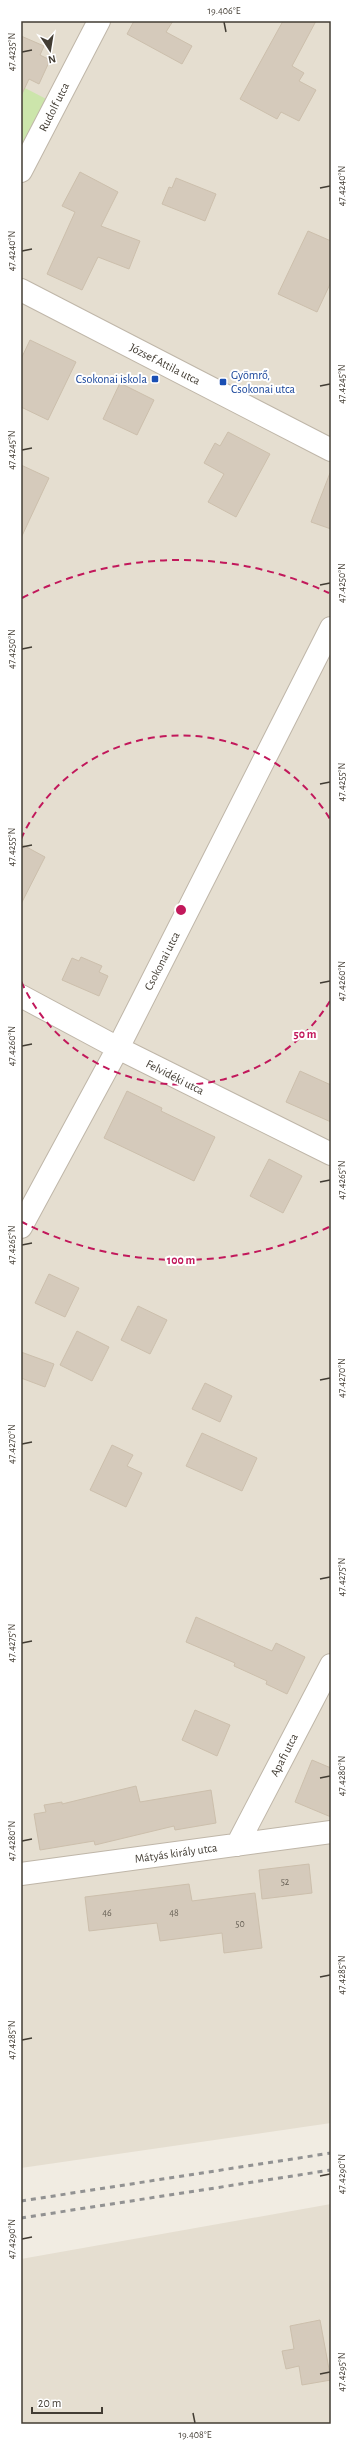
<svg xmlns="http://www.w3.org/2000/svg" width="352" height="2445" font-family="'Alegreya Sans',sans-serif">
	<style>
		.residential { fill: #e5ded0 }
		.green { fill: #cce5ab }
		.building { fill: #d5cabb; stroke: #ccbfac }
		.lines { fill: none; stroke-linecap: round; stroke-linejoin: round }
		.minor-casing { stroke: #bfb6a8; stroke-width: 24 }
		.minor { stroke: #fff; stroke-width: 22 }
		.rail { stroke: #929292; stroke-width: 3; stroke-dasharray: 5 5; stroke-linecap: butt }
		.ticks { fill: none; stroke: #423c33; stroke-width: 1.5 }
		.ring { fill: none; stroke: #c2185b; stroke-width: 2; stroke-dasharray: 7 5 }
		.transit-dot { fill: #1a4fb4; stroke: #fff; stroke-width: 1.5 }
		.labels { text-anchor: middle; stroke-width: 4; stroke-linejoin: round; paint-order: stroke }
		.number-label { font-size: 10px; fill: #676055 }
		.street-label { font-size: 12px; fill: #423c33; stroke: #fff }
		.transit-label { font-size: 12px; fill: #164399; stroke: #fff; text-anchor: start }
		.centre { fill: #c2185b; stroke: #fff; stroke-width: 2 }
		.ring-label { font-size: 12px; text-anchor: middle; font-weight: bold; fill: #c2185b; stroke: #fff; stroke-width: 4; stroke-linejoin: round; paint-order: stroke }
		.neatline { fill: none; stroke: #423c33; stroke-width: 1.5 }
		.ticks-label { font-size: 10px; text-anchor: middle; fill: #423c33 }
	</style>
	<rect width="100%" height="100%" fill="#f1ece2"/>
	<path class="residential" d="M21 21H331V2123L21 2168Z
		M331 2204V2424H21V2259Z"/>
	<path class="green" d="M21 86 56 104 21 171Z"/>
	<path class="building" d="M134 21H173L166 32 192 46 182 64 127 34Z
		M283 21H316L292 66 304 73 299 81 316 90 299 121 281 112 277 119 240 99Z
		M21 36 44 46 40 55 50 60 39 84 29 79 21 96Z
		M80 172 118 192 101 226 140 241 129 269 98 257 82 290 47 274 75 212 62 206Z
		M176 178 216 194 205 221 162 204 169 187 172 188Z
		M308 231 331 241V282L317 312 278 294Z
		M30 340 76 362 48 420 21 407V359Z
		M120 383 154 400 137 435 103 419Z
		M228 432 270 454 236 517 208 502 224 474 204 463 215 443 220 446Z
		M21 465 49 478 21 538Z
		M330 473H331V529L311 522Z
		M21 844 45 857 21 904Z
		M81 957 102 966 99 972 108 976 99 996 62 980 72 958 79 961Z
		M300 1071 331 1085V1122L286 1102Z
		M127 1091 162 1108 161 1111 215 1137 194 1181 104 1138Z
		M269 1159 302 1176 283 1213 250 1196Z
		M49 1274 79 1288 65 1317 35 1303Z
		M138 1306 167 1320 150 1354 121 1340Z
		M77 1331 109 1347 92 1381 60 1365Z
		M21 1352 54 1364 45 1387 21 1378Z
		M205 1383 232 1396 220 1422 192 1409Z
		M202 1433 257 1458 242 1491 186 1466Z
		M112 1445 133 1455 127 1466 142 1473 126 1507 90 1490Z
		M196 1617 272 1651 276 1643 305 1657 287 1694 266 1684 267 1681 234 1666 235 1663 186 1642Z
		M195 1710 230 1725 217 1756 182 1740Z
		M312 1760 331 1768V1817L295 1802Z
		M136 1786 140 1802 211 1790 216 1823 175 1830 174 1826 95 1845 94 1841 40 1850 34 1814 46 1812 44 1805 62 1802V1804Z
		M309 1864 312 1893 262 1899 259 1870Z
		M189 1884 192 1901 255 1893 262 1948 224 1953 222 1933 160 1941 157 1923 89 1931 85 1897Z
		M320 2320 331 2380 302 2385 299 2366 286 2369 282 2351 294 2349 290 2326Z"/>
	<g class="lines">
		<g class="minor-casing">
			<path id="minor" d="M21 171 99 21
				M21 290 331 450
				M21 996 118 1048 331 1154
				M21 1227 118 1048 331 628
				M237 1845 331 1665
				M21 1874 331 1832"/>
		</g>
		<use href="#minor" class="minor"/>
		<path class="rail" d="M21 2201 331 2153
			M21 2218 331 2170"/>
	</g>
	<path class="ticks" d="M224 22 226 32M22 52 32 50M320 188 330 186M22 251 32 249M320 386 330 384M22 450 32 448M320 585 330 583M22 649 32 647M320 784 330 782M22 847 32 845M320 983 330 981M22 1046 32 1044M320 1182 330 1180M22 1245 32 1243M320 1380 330 1378M22 1444 32 1442M320 1579 330 1577M22 1643 32 1641M320 1778 330 1776M22 1841 32 1839M320 1977 330 1975M22 2040 32 2038M320 2176 330 2174M22 2239 32 2237M320 2374 330 2372M193 2413 195 2423"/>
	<g class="ring">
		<path d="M330 1001A175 175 0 0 1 21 981M21 839A175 175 0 0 1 330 819"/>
		<path d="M329 1227A350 350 0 0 1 22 1222M22 598A350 350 0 0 1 329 593"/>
	</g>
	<g class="transit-dot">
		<rect x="151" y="375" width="8" height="8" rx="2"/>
		<rect x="219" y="378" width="8" height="8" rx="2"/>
	</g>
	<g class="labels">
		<g class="number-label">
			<text x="285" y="1885">52</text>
			<text x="107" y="1916">46</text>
			<text x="174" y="1916">48</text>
			<text x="240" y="1927">50</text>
		</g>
		<g class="street-label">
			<text transform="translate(54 107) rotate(-63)" y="4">Rudolf utca</text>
			<text transform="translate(165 364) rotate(27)" y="4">József Attila utca</text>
			<text transform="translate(162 961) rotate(-63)" y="4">Csokonai utca</text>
			<text transform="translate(175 1077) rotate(27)" y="4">Felvidéki utca</text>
			<text transform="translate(284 1755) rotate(-63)" y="4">Apafi utca</text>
			<text transform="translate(176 1853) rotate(-8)" y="4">Mátyás király utca</text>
		</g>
		<g class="transit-label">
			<text x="231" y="379">Gyömrő,<tspan x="231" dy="14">Csokonai utca</tspan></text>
			<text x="147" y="383" text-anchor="end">Csokonai iskola</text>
		</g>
	</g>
	<circle cx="181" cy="910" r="6" class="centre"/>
	<g class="ring-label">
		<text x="305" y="1038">50 m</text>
		<text x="181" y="1264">100 m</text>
	</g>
	<rect width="352" height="2445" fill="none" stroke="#ffffff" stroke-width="44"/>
	<g transform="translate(50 50) rotate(168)" stroke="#ffffff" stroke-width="3" paint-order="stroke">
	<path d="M0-3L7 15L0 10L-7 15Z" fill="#423c33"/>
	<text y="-6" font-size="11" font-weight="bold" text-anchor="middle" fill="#423c33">N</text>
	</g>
	<path d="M32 2407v6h70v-6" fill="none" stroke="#423c33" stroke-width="2"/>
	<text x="38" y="2407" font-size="12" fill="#423c33" stroke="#ffffff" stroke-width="3" paint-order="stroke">20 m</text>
	<rect x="22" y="22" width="308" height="2401" class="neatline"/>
	<g class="ticks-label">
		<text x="224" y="14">19.406°E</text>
		<text transform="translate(11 52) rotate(-90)" y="4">47.4235°N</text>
		<text transform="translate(341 186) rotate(-90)" y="4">47.4240°N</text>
		<text transform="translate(11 251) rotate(-90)" y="4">47.4240°N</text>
		<text transform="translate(341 384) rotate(-90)" y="4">47.4245°N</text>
		<text transform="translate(11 450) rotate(-90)" y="4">47.4245°N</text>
		<text transform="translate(341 583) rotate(-90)" y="4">47.4250°N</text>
		<text transform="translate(11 649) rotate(-90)" y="4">47.4250°N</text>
		<text transform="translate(341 782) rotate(-90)" y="4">47.4255°N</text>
		<text transform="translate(11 847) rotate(-90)" y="4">47.4255°N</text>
		<text transform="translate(341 981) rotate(-90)" y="4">47.4260°N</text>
		<text transform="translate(11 1046) rotate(-90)" y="4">47.4260°N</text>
		<text transform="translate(341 1180) rotate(-90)" y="4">47.4265°N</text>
		<text transform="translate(11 1245) rotate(-90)" y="4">47.4265°N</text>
		<text transform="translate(341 1378) rotate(-90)" y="4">47.4270°N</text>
		<text transform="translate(11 1444) rotate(-90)" y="4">47.4270°N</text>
		<text transform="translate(341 1577) rotate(-90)" y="4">47.4275°N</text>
		<text transform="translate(11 1643) rotate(-90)" y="4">47.4275°N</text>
		<text transform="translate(341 1776) rotate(-90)" y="4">47.4280°N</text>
		<text transform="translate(11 1841) rotate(-90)" y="4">47.4280°N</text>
		<text transform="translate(341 1975) rotate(-90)" y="4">47.4285°N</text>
		<text transform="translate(11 2040) rotate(-90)" y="4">47.4285°N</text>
		<text transform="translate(341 2174) rotate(-90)" y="4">47.4290°N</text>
		<text transform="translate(11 2239) rotate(-90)" y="4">47.4290°N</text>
		<text transform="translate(341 2372) rotate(-90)" y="4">47.4295°N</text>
		<text x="195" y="2438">19.408°E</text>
	</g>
</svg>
